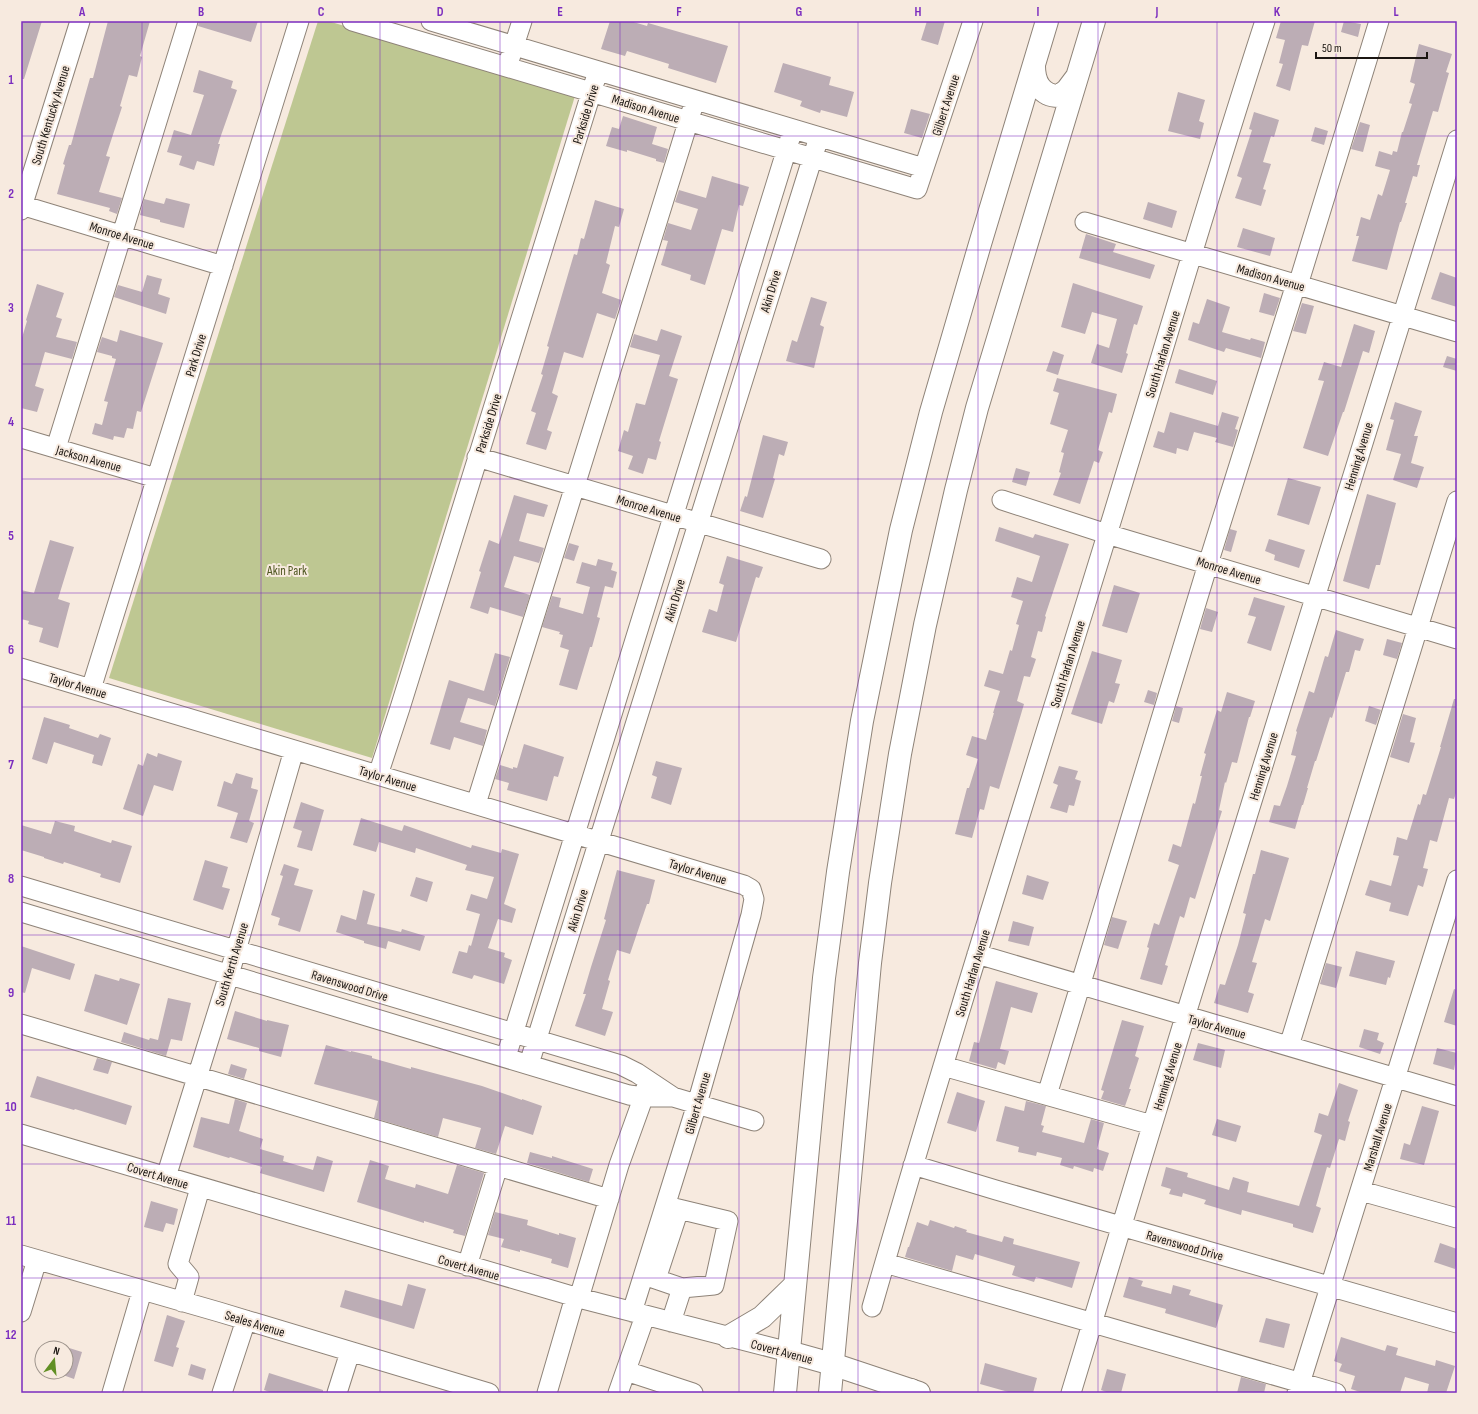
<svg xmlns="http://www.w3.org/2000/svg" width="1478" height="1414" font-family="'Sofia Sans Condensed',sans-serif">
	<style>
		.green { fill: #bec792 }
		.building { fill: #bcadb5 }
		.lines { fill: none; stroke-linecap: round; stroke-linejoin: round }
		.minor-casing { stroke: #8e8378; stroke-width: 21 }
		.major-casing { stroke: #8e8378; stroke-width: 24 }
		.highway-casing { stroke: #8e8378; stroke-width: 24 }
		.minor { stroke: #fff; stroke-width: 19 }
		.major { stroke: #fff; stroke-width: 22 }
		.highway { stroke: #fff; stroke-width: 22 }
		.grid { fill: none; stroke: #7b2cbf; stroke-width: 1; stroke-opacity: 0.55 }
		.labels { text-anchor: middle; stroke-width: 4; stroke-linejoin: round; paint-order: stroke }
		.street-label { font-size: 13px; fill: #1b1612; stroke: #f7eadf }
		.park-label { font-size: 13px; fill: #505822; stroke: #f7eadf }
		.neatline { fill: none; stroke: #7b2cbf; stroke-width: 1.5 }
		.grid-label { font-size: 13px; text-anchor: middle; font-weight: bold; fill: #7b2cbf }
	</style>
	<rect width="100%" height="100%" fill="#f7eadf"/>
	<path class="green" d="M318 21H328L575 96 372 758 109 678Z"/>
	<path class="building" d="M21 21H42L24 79H21Z
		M108 21H150L140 56 142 57 137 77 129 75 120 106 122 107 106 156 110 157 99 192 122 198 117 214 109 211 110 208 57 194 65 165 63 164 69 145H71L90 78H93Z
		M199 21H258L251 42 198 26Z
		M610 21H630L647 26 648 23 728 46 716 83 668 68 669 64 627 51 625 56 601 49Z
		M927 21H945L938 45 921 40Z
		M1281 21H1315L1308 46 1302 45 1290 91 1276 86 1283 64 1279 63 1285 40 1276 38Z
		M1344 21 1361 24 1358 37 1341 32Z
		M1419 44 1452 54 1446 72 1449 73 1443 94 1438 112 1433 111 1417 165H1420L1417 177 1413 176 1405 203H1407L1401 222H1400L1387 270 1352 261 1359 236H1356L1361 217 1370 220 1378 194 1382 196 1390 170 1375 166 1379 151 1392 155 1393 151 1397 152 1402 132H1403L1412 104 1409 103 1415 84 1410 82Z
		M783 63 831 77 829 85 854 92 847 117 821 110 820 113 800 106 802 101 774 92Z
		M199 70 233 81 231 88 237 90 218 144H220L214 166 197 161 194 170 179 165 182 156 167 152 174 130 191 135 204 95 193 92Z
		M1178 92 1205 100 1199 121 1204 123 1200 139 1168 131Z
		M911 109 930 114 922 138 904 133Z
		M1254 112 1279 120 1274 137 1271 136 1263 162 1271 164 1263 189 1266 190 1261 206 1235 198 1242 178 1237 176 1252 130 1249 129Z
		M623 116 657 127 652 144 668 149 664 163 656 161V159L627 150V152L606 146 612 127 619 129Z
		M1360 122 1370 125 1363 152 1351 149Z
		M1315 127 1328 131 1324 145 1311 141Z
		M712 176 749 187 743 206 739 205 733 232 722 229 705 285 690 280 691 275 661 265 668 241 663 240 668 223 691 230 698 209 675 202 679 190 706 198Z
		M166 198 190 204 184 228 160 222V220L140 215 144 199 164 204Z
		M595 200 624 209 619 227 615 226 606 263 610 265 602 293 621 300 615 319 597 313 583 358 564 352 552 393 558 396 547 430 552 432 546 450 526 444 536 413 531 411 543 375 541 374 549 347 547 346 574 254 577 255 581 238 584 239Z
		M1148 202 1177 211 1172 228 1143 219Z
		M1243 228 1275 238 1270 256 1237 247Z
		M1086 234 1116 244 1113 252 1155 265 1150 279 1079 258Z
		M1440 272 1457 278V307L1431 299Z
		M147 275 162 279 158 294 170 298 166 314 114 297 118 285 142 292Z
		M1073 283 1143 306 1137 325 1134 324 1126 353 1128 354 1122 373 1091 363 1097 344 1109 348 1117 319 1092 312 1085 334 1061 327Z
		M37 284 64 293 56 317 62 319 56 337 77 342 72 359 45 352 35 386 44 389 37 412 21 408V341L27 321 26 320Z
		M1264 293 1280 298 1274 316 1259 312Z
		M811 297 827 302 820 325 824 327 814 368 786 361 792 340 797 342Z
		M1207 299 1230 307 1222 332 1250 340 1251 338 1265 342 1261 358 1226 348 1224 352 1188 340 1193 322 1199 324Z
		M1302 303 1314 306 1306 334 1293 331Z
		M1354 324 1375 331 1369 353 1363 351 1344 412H1343L1328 456 1303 448 1324 381 1318 380 1324 362 1341 367Z
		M661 329 682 336 669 376 678 379 659 441 661 442 656 460 648 458 643 474 628 469 633 456 618 451 624 430 628 432 636 403 645 405 660 355 630 347 634 334 657 341Z
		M120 330 163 343 141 412 137 411 133 429 127 428 124 438 114 436 113 440 92 434 95 423 102 425 108 402 104 401 116 359 112 358V356L97 352 102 337 117 342Z
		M1053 351 1064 355 1058 375 1046 371Z
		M1447 356 1457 359V371L1443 367Z
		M1179 369 1217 381 1213 395 1175 383Z
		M1057 378 1117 394 1112 413 1109 412 1098 450 1103 452 1099 463 1094 461 1080 504 1053 495 1061 473 1059 472 1064 453 1061 452 1068 430 1050 424 1059 393 1053 391Z
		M1395 402 1422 411 1414 436H1418L1411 463 1424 467 1417 488 1393 480 1401 454 1386 450 1394 420 1390 419Z
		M1170 412 1218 426 1222 412 1239 417 1235 429 1238 430 1233 447 1215 442 1217 438 1194 432 1188 451 1177 448 1176 454 1153 447 1158 431 1164 433Z
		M763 435 788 442 784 456 779 454 773 478 775 479 763 518 740 511 745 496 747 497Z
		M1016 468 1030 472 1026 486 1012 482Z
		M1288 478 1321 487 1309 525 1277 515Z
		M1367 494 1396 503 1380 565H1376L1369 589 1343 581Z
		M514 495 548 505 544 517 527 513 519 541 544 548 539 563 514 556 504 587 530 595 523 617 490 607 488 614 470 608 481 572 479 571 489 540 499 544Z
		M999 527 1033 538 1035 534 1069 544 1045 616 1046 617 1042 632 1038 631 1031 657 1036 659 1030 677 1024 676 1017 701 1024 704 999 789 990 786 984 810 980 809 972 838 955 834 967 788H969L978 759 966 755 972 736 986 740 994 713H993L1000 691 984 686 989 670 1003 674 1010 650 1012 651 1019 625 1016 624 1023 601 1011 597 1017 577 1032 582 1040 556 995 541Z
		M1230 529 1237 531 1231 552 1224 550Z
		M1269 539 1305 550 1299 568 1274 560 1275 555 1265 551Z
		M50 540 74 547 58 599 70 603 58 648 39 642 43 628 28 624 29 621 21 619V590L34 593Z
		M569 543 579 546 574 561 564 558Z
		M727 556 763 567 759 578 756 577 736 642 702 632 709 609 717 612 724 585 719 583Z
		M598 559 613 563 611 570 617 572 613 588 605 586 597 617 600 618 592 647H590L577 690 559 685 569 650 560 647 563 635 559 634 560 632 542 627 552 596 561 598 559 607 583 614 590 587 576 583 582 562 596 566Z
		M1114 585 1140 593 1127 633 1102 626Z
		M1254 597 1285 606 1271 651 1247 643 1256 617 1248 615Z
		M1206 608 1218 612 1212 632 1200 629Z
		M1336 630 1364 639 1360 651 1355 650 1349 672H1346L1332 718 1330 717 1316 761H1315L1307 788H1308L1303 805H1302L1295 829 1269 822 1274 805 1280 806 1287 786 1296 756 1291 755 1297 732 1296 731 1309 691 1314 693 1325 656 1328 657Z
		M1387 639 1402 643 1397 659 1383 655Z
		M1092 651 1122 660 1115 683 1120 684 1114 703 1109 701 1102 724 1071 714Z
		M495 653 510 657 495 706 468 698 460 722 487 730 483 746 454 737 450 750 430 744 449 680 484 691Z
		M1148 690 1157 693 1154 705 1144 702Z
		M1227 692 1255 701 1250 717H1249L1237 763 1232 762 1226 783 1225 782 1219 810 1222 811 1195 899 1190 897 1184 918 1180 916 1165 965 1168 966 1162 985 1140 979 1149 948 1147 947 1154 923 1159 925 1179 865 1168 861 1173 844 1181 847 1193 803 1195 804 1202 776H1200L1206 754 1204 753 1217 710 1221 712Z
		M1454 699H1457V790L1454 799 1449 798 1437 842 1430 840 1423 868 1428 869 1423 887 1418 885 1408 916 1389 911 1391 903 1365 895 1370 880 1391 886 1399 856 1393 855 1397 837 1407 840 1418 804 1420 805 1423 794 1426 795 1441 747H1440Z
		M1176 706 1183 708 1179 723 1172 721Z
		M1369 706 1381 710 1376 725 1365 721Z
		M1403 714 1416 718 1410 742 1415 743 1409 763 1390 757Z
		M44 717 70 725 69 728 98 738 100 734 111 738 102 766 92 763 94 755 54 742 47 764 32 759Z
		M524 744 564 757 558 777 554 776 547 801 507 790 509 783 495 779 500 765 513 769V767L517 768Z
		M147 753 157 757 158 753 182 761 173 791 154 785 143 816 123 809 138 764 143 766Z
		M656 761 682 768 671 805 651 798 657 777 652 775Z
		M1059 766 1078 771 1075 779 1081 781 1074 806 1069 805 1067 813 1050 808 1058 785 1053 783Z
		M236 773 253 778 251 788 258 790 249 821 254 823 247 843 230 838 238 813 217 806 224 781 232 784Z
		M301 802 324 810 312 851 297 847 302 831 293 828Z
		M361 818 402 831 404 825 471 848 472 845 501 853 502 849 519 854 504 904 516 909 512 923 498 919 488 948 505 953 504 957 512 960 504 984 474 975 472 979 452 973 459 951 467 953 469 945 471 946 480 914 466 910 471 894 487 899 494 877 465 870 467 865 416 848 415 853 379 842 376 852 353 845Z
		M55 821 75 826 74 831 111 843 112 840 132 846 120 883 100 877 101 874 64 862 63 864 44 858V857L21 850V825L51 834Z
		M1261 850 1289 858 1270 921 1265 919 1252 962 1257 963 1248 992 1254 994 1248 1013 1214 1003 1220 984 1225 985 1238 945 1246 914 1243 913 1253 874H1255Z
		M205 860 228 867 222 887 230 889 223 910 193 900Z
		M284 864 299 869 294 885 313 890 300 932 278 925 280 918 271 915 283 876 280 875Z
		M617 870 655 880 649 904H647L630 954 617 950 608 980 610 981 602 1009 613 1012 605 1036 575 1026 586 994H583L591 967 606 920 604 919Z
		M1027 875 1049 882 1043 900 1022 894Z
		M416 877 433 882 427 902 410 896Z
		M363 890 375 894 367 924 401 932 402 929 425 936 420 951 388 941 386 949 364 943V941L336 932 341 915 356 920Z
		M1112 917 1127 921 1118 949 1104 945Z
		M1013 921 1034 927 1029 946 1008 941Z
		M21 946 75 964 70 980 32 968 25 993 21 992Z
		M1356 951 1395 961 1390 978 1388 977 1386 985 1349 976Z
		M1326 963 1342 967 1336 988 1320 984Z
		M95 974 119 981 120 978 140 984 127 1025 84 1011Z
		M996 981 1038 993 1032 1013 1011 1007 1000 1049 1009 1051 1005 1065 998 1062 996 1069 969 1061 974 1042 979 1043Z
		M1454 989 1457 990V1026L1444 1022Z
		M168 998 191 1003 182 1041 171 1039 166 1056 121 1042 124 1032 149 1040 150 1038 158 1040Z
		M235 1011 267 1021V1020L289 1025 281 1057 259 1051V1048L227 1039Z
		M1122 1020 1144 1026 1135 1056 1139 1058 1129 1089H1131L1125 1106 1101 1099 1104 1091 1101 1090Z
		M1364 1029 1379 1033 1377 1040 1384 1043 1380 1054 1359 1047Z
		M1198 1043 1225 1050 1221 1068 1193 1060Z
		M326 1045 351 1052V1051L372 1056V1058L411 1069V1067L482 1086 522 1100V1099L542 1106 533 1135 505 1126 496 1154 475 1148 481 1128 443 1118 438 1137 374 1118 378 1101 314 1084Z
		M1437 1048 1457 1053 1454 1070 1433 1064Z
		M97 1058 112 1062 108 1074 93 1070Z
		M231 1064 247 1069 244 1079 228 1074Z
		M37 1076 132 1106 126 1125 75 1109 74 1110 30 1097Z
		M1339 1083 1358 1090 1348 1121 1350 1122 1345 1141 1339 1139 1330 1168 1327 1167 1316 1206 1321 1208 1313 1233 1293 1227V1224L1242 1210 1241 1215 1204 1204 1206 1200 1183 1193 1182 1197 1169 1194 1171 1189 1161 1186 1166 1167 1188 1173 1187 1177 1229 1190 1233 1177 1249 1182 1247 1192 1299 1206 1322 1135 1314 1132 1319 1113 1328 1116Z
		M957 1092 985 1101 976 1132 947 1123Z
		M235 1099 247 1103 239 1131 263 1139 260 1149 284 1156 283 1161 313 1170 317 1156 333 1161 324 1192 260 1173 262 1167 230 1157 229 1158 193 1147 201 1117 229 1124Z
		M1026 1101 1046 1106 1041 1125 1044 1126 1042 1132 1084 1143 1091 1119 1104 1123 1097 1149 1109 1153 1103 1171 1094 1168 1093 1172 1074 1166 1073 1169 1060 1165 1062 1158 1037 1152 1036 1156 1018 1152 1019 1147 996 1141 1005 1106 1024 1111Z
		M1422 1106 1439 1111 1424 1165 1400 1159 1404 1143 1410 1145Z
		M1217 1119 1241 1126 1236 1142 1212 1135Z
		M530 1152 552 1158V1156L593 1169 589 1182 527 1163Z
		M370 1160 389 1166 385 1179 415 1188 416 1184 448 1194 457 1165 484 1173 465 1236 453 1233 454 1230 424 1221V1223L357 1202Z
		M151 1201 178 1209 174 1225 166 1223 163 1232 144 1227Z
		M495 1212 528 1220 527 1225 559 1235V1233L576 1238 568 1268 551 1263 552 1259 520 1250V1252L501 1247 504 1239 488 1235Z
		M930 1220 954 1228 955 1226 967 1230 966 1232 1002 1242 1004 1236 1014 1239 1013 1244 1080 1262 1072 1288 1036 1277 1034 1282 1012 1275 1015 1266 975 1254 973 1260 956 1255 952 1271 905 1257 908 1247H909L917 1222 928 1226Z
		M1440 1243 1457 1249V1262L1455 1269 1434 1262Z
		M1129 1277 1143 1281 1141 1286 1171 1294 1173 1285 1191 1290 1189 1295 1223 1305 1216 1328 1165 1313 1166 1309 1123 1297Z
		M408 1284 426 1289 414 1329 340 1307 345 1290 402 1306Z
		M167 1315 185 1321 176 1347 179 1348 173 1367 154 1361Z
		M1266 1318 1290 1324 1284 1348 1259 1342Z
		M1341 1337 1385 1351 1387 1345 1398 1348 1396 1355 1435 1366 1436 1360 1455 1366 1446 1393H1427L1429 1384 1405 1377 1400 1393H1363L1351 1389 1355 1376 1339 1371 1342 1364 1334 1361Z
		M66 1347 82 1352 74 1379 63 1375 64 1372H66Z
		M985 1363 1037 1378 1033 1393H1012L980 1384Z
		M191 1364 206 1369 203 1380 188 1375Z
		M1107 1369 1126 1374 1121 1393H1109L1101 1390Z
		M269 1373 323 1390V1393H272L264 1390Z
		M1241 1377 1266 1384 1264 1393H1237Z"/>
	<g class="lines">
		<g class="minor-casing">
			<path id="minor" d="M352 21 917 189 973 21
				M431 21 924 168
				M510 58 522 21
				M21 205 223 266
				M21 210 80 21
				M1085 222 1457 332
				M1298 285 1379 21
				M21 438 156 478
				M56 448 188 21
				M477 457 821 559
				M1002 500 1107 534 1457 639
				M21 668 744 885 751 889 754 899 751 915 697 1104 632 1312
				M91 689 299 21
				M378 775 400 708 598 71
				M476 804 695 100
				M21 886 621 1065 637 1073 673 1097
				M21 912 629 1095 644 1097H673L754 1121
				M977 954C1137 1002 1297 1048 1457 1096
				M21 1024 609 1199
				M1289 1046 1457 501
				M506 1057 793 129
				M529 1064 819 137
				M943 1066 1152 1125
				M1047 1095 1208 564 1296 284
				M21 1134 579 1298 789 1352
				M913 1165 996 1190 1457 1323
				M166 1177 229 975 294 750
				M1361 1191 1457 1218
				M21 1255 219 1312 489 1393
				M885 1263 1336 1393
				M467 1266 498 1166
				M644 1275 682 1288 714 1285 728 1221 666 1206
				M657 1276 679 1209
				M579 1298 619 1165 641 1104 647 1085
				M182 1302 189 1277 178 1264 200 1188
				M872 1307C946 1049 1027 794 1106 538 1159 366 1209 192 1265 21
				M21 1312 37 1260
				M671 1322 682 1288
				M626 1371 693 1393
				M112 1393 142 1291
				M222 1393 246 1320
				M337 1393 350 1352
				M547 1393 575 1297
				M618 1393 645 1316
				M1071 1393 1185 1017 1457 140
				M1297 1393 1457 880"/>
		</g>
		<g class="major-casing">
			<path id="major" d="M789 1352 832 1364 919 1393"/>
		</g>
		<g class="highway-casing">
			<path id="highway" d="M1034 66C1034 82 1041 96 1059 96L1067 90 1076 78
				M728 1337 762 1317 795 1285
				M785 1393 824 978 838 872 862 721 901 530 931 412 980 244 1047 21
				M830 1393 870 963 880 883 900 754 925 625 956 490 977 408 1094 21
				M900 1393 911 1390"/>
		</g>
		<use href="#minor" class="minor"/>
		<use href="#major" class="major"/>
		<use href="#highway" class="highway"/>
	</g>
	<path class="grid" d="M142 21V1393M261 21V1393M380 21V1393M500 21V1393M620 21V1393M739 21V1393M858 21V1393M978 21V1393M1098 21V1393M1217 21V1393M1336 21V1393M21 136H1457M21 250H1457M21 364H1457M21 479H1457M21 593H1457M21 707H1457M21 821H1457M21 935H1457M21 1050H1457M21 1164H1457M21 1278H1457"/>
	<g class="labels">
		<g class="street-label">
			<text transform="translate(945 105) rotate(-72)" y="5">Gilbert Avenue</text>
			<text transform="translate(646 108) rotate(17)" y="5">Madison Avenue</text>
			<text transform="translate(585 114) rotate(-73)" y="5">Parkside Drive</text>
			<text transform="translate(50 115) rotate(-73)" y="5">South Kentucky Avenue</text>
			<text transform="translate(122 235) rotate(17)" y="5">Monroe Avenue</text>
			<text transform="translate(1271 277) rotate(16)" y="5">Madison Avenue</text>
			<text transform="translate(770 291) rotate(-73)" y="5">Akin Drive</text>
			<text transform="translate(1162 354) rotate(-73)" y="5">South Harlan Avenue</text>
			<text transform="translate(195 355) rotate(-73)" y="5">Park Drive</text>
			<text transform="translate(488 423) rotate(-73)" y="5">Parkside Drive</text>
			<text transform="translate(1358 456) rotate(-73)" y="5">Henning Avenue</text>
			<text transform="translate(89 458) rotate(16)" y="5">Jackson Avenue</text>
			<text transform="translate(649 508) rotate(17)" y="5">Monroe Avenue</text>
			<text transform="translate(1229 570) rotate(17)" y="5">Monroe Avenue</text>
			<text transform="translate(674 600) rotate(-73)" y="5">Akin Drive</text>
			<text transform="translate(1067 664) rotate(-73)" y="5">South Harlan Avenue</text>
			<text transform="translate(78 685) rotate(17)" y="5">Taylor Avenue</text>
			<text transform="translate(1263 766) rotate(-73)" y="5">Henning Avenue</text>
			<text transform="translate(388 778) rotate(17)" y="5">Taylor Avenue</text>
			<text transform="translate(698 871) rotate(17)" y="5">Taylor Avenue</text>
			<text transform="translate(577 910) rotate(-73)" y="5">Akin Drive</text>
			<text transform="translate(231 964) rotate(-73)" y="5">South Kerth Avenue</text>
			<text transform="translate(972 973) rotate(-73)" y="5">South Harlan Avenue</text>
			<text transform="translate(350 985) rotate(17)" y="5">Ravenswood Drive</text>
			<text transform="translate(1217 1026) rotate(16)" y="5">Taylor Avenue</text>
			<text transform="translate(1167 1076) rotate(-73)" y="5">Henning Avenue</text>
			<text transform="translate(697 1103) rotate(-74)" y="5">Gilbert Avenue</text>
			<text transform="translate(1377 1137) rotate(-73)" y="5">Marshall Avenue</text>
			<text transform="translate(158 1175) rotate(17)" y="5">Covert Avenue</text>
			<text transform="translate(1185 1245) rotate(16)" y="5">Ravenswood Drive</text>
			<text transform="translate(469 1267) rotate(16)" y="5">Covert Avenue</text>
			<text transform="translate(255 1323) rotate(17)" y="5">Seales Avenue</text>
			<text transform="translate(782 1351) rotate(15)" y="5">Covert Avenue</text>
		</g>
		<g class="park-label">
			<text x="287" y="575">Akin Park</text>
		</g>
	</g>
	<rect width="1478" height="1414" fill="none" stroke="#f7eadf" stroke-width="44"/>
	<g transform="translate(54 1360) rotate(16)"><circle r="19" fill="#f7eadf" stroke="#9f958d"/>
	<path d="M0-3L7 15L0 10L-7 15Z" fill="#618f24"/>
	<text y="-6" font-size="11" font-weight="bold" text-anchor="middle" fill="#1b1612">N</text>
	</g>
	<path d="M1316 52v6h111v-6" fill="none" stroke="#1b1612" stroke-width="2"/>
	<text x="1322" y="52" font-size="12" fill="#1b1612" stroke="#f7eadf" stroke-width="3" paint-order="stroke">50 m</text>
	<rect x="22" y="22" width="1434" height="1370" class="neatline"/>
	<g class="grid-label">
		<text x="82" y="16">A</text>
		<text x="201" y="16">B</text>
		<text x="321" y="16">C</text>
		<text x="440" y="16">D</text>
		<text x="560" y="16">E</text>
		<text x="679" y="16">F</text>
		<text x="799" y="16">G</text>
		<text x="918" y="16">H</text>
		<text x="1038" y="16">I</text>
		<text x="1157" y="16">J</text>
		<text x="1277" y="16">K</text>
		<text x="1396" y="16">L</text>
		<text x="11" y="84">1</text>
		<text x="11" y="198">2</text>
		<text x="11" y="312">3</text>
		<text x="11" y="426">4</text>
		<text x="11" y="540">5</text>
		<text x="11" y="654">6</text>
		<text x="11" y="769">7</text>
		<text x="11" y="883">8</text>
		<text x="11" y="997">9</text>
		<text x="11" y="1111">10</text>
		<text x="11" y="1225">11</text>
		<text x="11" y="1339">12</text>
	</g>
</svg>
